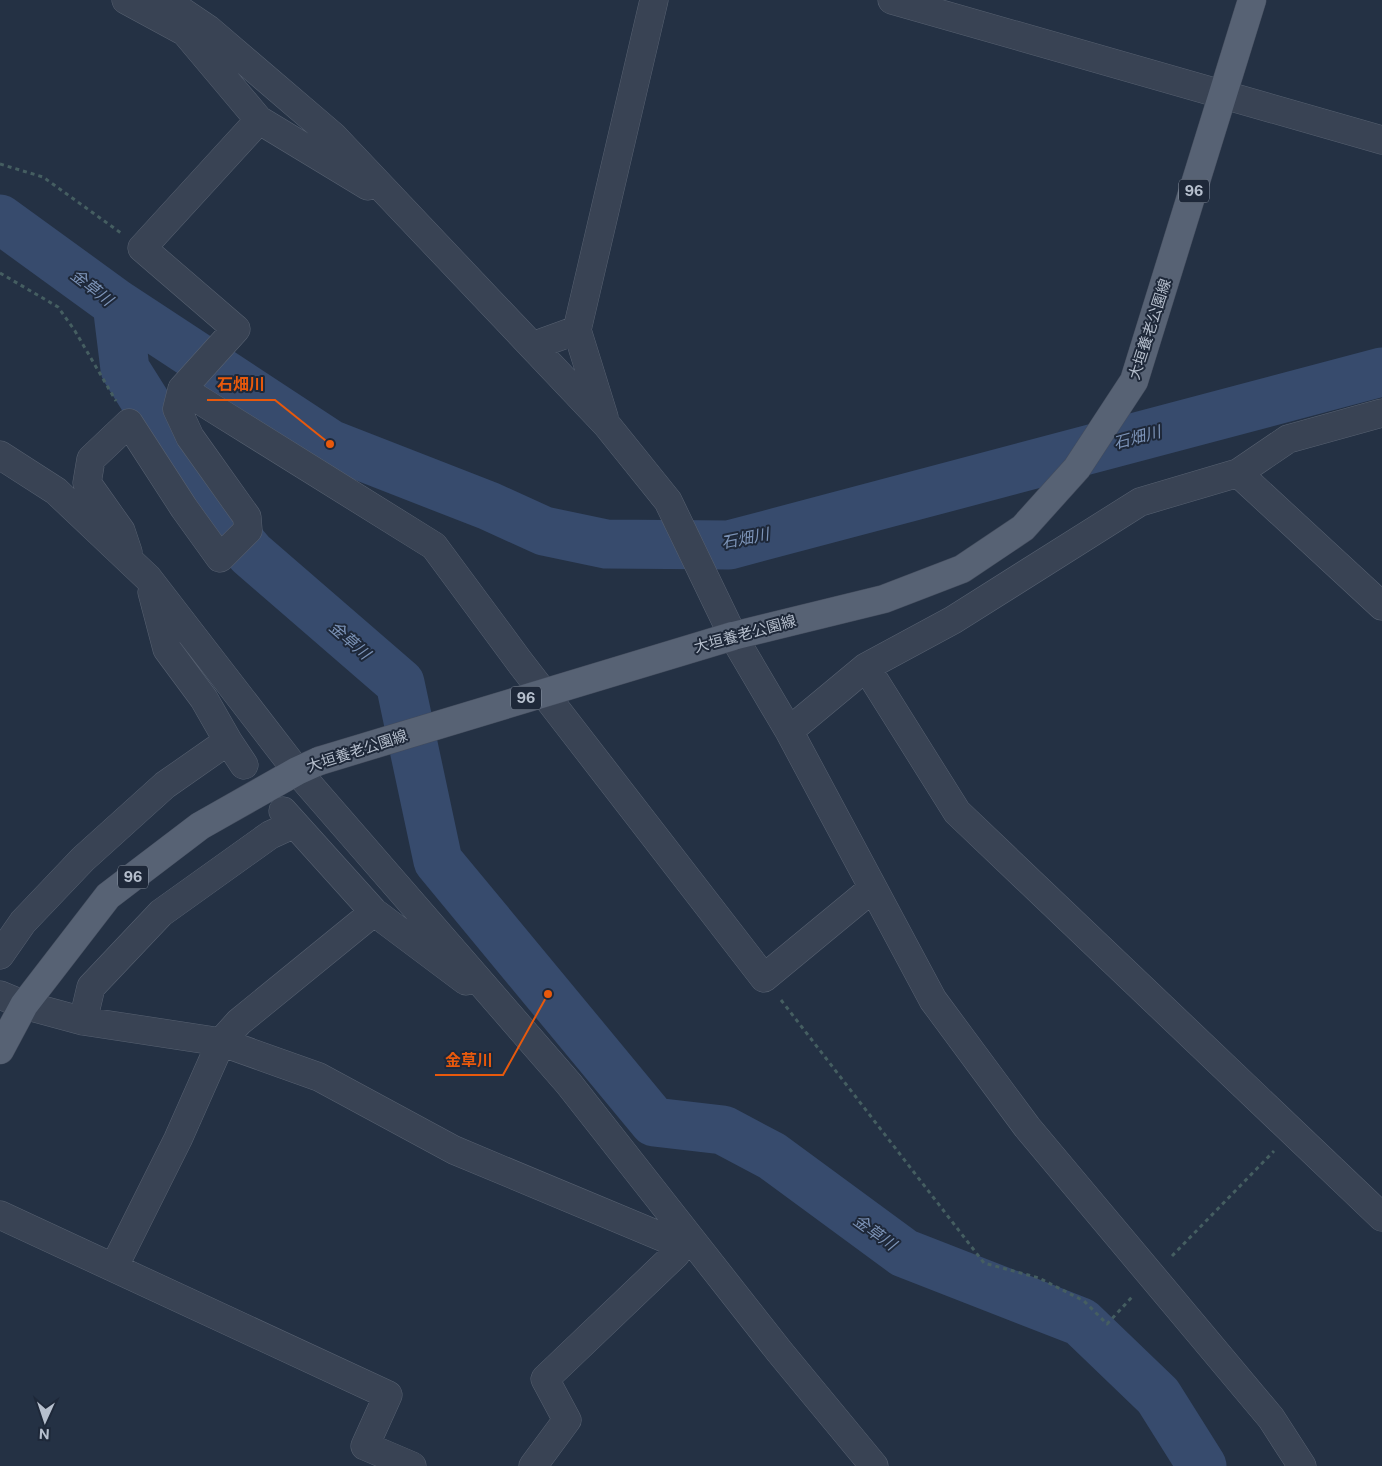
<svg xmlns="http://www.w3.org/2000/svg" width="1382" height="1466" font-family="'Public Sans','Noto Sans JP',sans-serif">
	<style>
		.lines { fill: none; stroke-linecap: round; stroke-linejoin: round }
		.river { stroke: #374b6d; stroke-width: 49 }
		.minor-casing { stroke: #576171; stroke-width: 29 }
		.primary-casing { stroke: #434c5d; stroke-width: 29 }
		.path { stroke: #455e61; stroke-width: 3; stroke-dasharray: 4 4; stroke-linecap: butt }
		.minor { stroke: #394354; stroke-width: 28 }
		.primary { stroke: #576274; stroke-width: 28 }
		.primary-bridge-casing { stroke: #434c5d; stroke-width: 29; stroke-linecap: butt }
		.primary-bridge { stroke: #576274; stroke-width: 28 }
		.labels { text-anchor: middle; stroke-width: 4; stroke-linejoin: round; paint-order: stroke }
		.shield { fill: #1e2839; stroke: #8892a1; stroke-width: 1 }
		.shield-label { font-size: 14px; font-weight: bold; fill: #b6bfcd }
		.street-label { font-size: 15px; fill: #b6bfcd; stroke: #1e2839 }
		.water-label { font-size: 16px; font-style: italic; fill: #7c93b7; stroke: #1e2839 }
		.leader { fill: none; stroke: #e8590c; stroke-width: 2 }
		.callout-dot { fill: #e8590c; stroke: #1e2839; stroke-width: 2 }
		.callout-label { font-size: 16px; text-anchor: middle; font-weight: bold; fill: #e8590c; stroke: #1e2839; stroke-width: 4; stroke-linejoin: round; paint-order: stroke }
	</style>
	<rect width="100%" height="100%" fill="#243144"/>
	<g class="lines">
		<path class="river" d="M0 219 117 304 330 444 489 506 544 531 606 544 729 545 1382 372
			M117 304 125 369 215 512 251 554 400 683 438 861 654 1122 723 1130 772 1156 904 1253 1081 1322 1158 1396 1202 1466"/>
		<g class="minor-casing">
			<path id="minor" d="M126 0 185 32 259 120 368 186
				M165 0 208 29 333 136 606 424 668 501 733 636 789 731 933 1000 1027 1127 1271 1418 1302 1466
				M892 0 1382 140
				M533 346 577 330
				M182 389 434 546 519 661 764 978 873 888
				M604 417 577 330 654 0
				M0 455 56 491 148 578 297 771 569 1084 779 1351 874 1466
				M1238 473 1382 606
				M128 552 121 531 87 483 91 459 129 423 184 508 220 558 248 530 247 517 190 437 177 409 182 389 236 329 142 248 259 120
				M866 667 957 812 1382 1217
				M789 731 866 667 953 620 1140 502 1238 473 1288 439 1382 413
				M228 741 244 765
				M283 811 374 912 466 981
				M0 955 23 922 83 859 165 785 228 741 204 699 167 649 152 592
				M0 995 24 1005 83 1021 221 1042 319 1077 454 1150 667 1239
				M83 1021 91 987 161 913 270 835 294 824
				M0 1215 388 1395 365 1446 412 1466
				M114 1267 178 1139 221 1042 239 1022 374 912
				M533 1466 567 1420 545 1379 676 1254"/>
		</g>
		<g class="primary-casing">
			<path id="primary" d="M733 636 884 599 962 569 1023 528 1077 468 1134 381 1252 0
				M0 1050 24 1005 108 896 200 826 297 771 319 761"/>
		</g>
		<path class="path" d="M0 164 43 177 121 233
			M0 273 58 307 75 331 116 401
			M781 1000 984 1263 1039 1278 1084 1301 1107 1324 1132 1297
			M1172 1256 1274 1151"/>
		<use href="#minor" class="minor"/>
		<use href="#primary" class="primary"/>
		<g class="primary-bridge-casing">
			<path id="primary-bridge" d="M319 761 733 636"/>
		</g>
		<use href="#primary-bridge" class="primary-bridge"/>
	</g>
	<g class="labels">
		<g class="shield">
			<rect x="1179" y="179.5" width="30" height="23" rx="4"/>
			<rect x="511" y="686.5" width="30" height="23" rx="4"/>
			<rect x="118" y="865.5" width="30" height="23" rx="4"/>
		</g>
		<g class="shield-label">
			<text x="1194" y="196">96</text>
			<text x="526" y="703">96</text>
			<text x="133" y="882">96</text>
		</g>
		<g class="street-label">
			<text transform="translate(1150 329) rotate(-72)" y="5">大垣養老公園線</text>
			<text transform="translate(745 634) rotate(-15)" y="5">大垣養老公園線</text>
			<text transform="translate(357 751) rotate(-18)" y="5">大垣養老公園線</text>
		</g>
		<g class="water-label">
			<text transform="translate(92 287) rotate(38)" y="6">金草川</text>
			<text transform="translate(1137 437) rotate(-15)" y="6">石畑川</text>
			<text transform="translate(745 538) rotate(-11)" y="6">石畑川</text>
			<text transform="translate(350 640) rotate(41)" y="6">金草川</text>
			<text transform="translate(875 1232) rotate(36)" y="6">金草川</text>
		</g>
	</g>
	<path class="leader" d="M330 444L275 400H207M548 994L503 1075H435"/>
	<g class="callout-dot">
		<circle cx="330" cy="444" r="5"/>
		<circle cx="548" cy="994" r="5"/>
	</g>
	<g class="callout-label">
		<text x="241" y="390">石畑川</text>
		<text x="469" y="1066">金草川</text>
	</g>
	<g transform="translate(45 1421) rotate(183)" stroke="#1e2839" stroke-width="4" paint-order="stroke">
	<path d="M0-4L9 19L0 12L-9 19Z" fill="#b6bfcd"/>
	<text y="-8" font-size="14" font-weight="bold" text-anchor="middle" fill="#b6bfcd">N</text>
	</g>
</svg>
